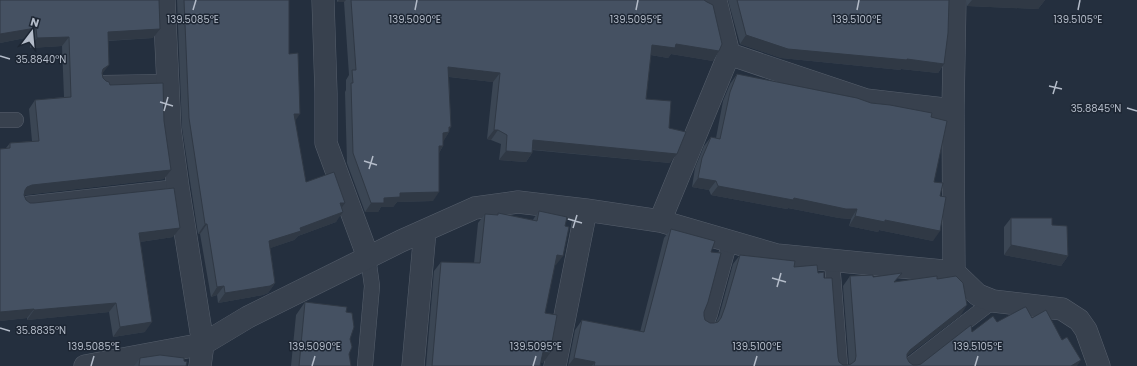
<svg xmlns="http://www.w3.org/2000/svg" width="1137" height="366" font-family="Poppins,sans-serif">
	<style>
		.lines { fill: none; stroke-linecap: round; stroke-linejoin: round }
		.service-casing { stroke: #565f6c; stroke-width: 16 }
		.minor-casing { stroke: #565f6c; stroke-width: 23 }
		.service { stroke: #38414e; stroke-width: 15 }
		.minor { stroke: #38414e; stroke-width: 22 }
		.wall { fill: #3b4654 }
		.shaded-wall { fill: #303945 }
		.building { fill: #455162; stroke: #303945 }
		.ticks { fill: none; stroke: #b4bcc9; stroke-width: 1.5 }
		.ticks-label { font-size: 10px; text-anchor: middle; fill: #b4bcc9; stroke: #1d2633; stroke-width: 3; stroke-linejoin: round; paint-order: stroke }
	</style>
	<rect width="100%" height="100%" fill="#242f3e"/>
	<g class="lines">
		<g class="service-casing">
			<path id="service" d="M104 83 168 82
				M0 120H16
				M26 204 178 187
				M832 261 840 366
				M706 324 710 314 730 241
				M365 366 372 286 368 257
				M909 366 993 301"/>
		</g>
		<g class="minor-casing">
			<path id="minor" d="M164 0 170 129 178 187 203 344 200 366
				M323 0 326 93V143L368 257
				M955 0 953 110 954 272 978 295 993 301 1062 309 1079 320 1086 330 1099 366
				M729 54 866 100 953 110
				M660 221 729 54 717 5 705 0
				M85 366 203 344 248 317 401 241 475 208 518 202 586 210 660 221 777 255 954 272
				M413 366 425 231
				M555 366 586 210"/>
		</g>
		<use href="#service" class="service"/>
		<use href="#minor" class="minor"/>
	</g>
	<path class="wall" d="M0 0 153 38 108 41 102 74 103 78 110 85 164 179 24 195 26 200 30 203 173 237 140 242 145 332 113 337 109 312 27 320V318L0 321V149L6 148 10 143 32 141 29 109 35 100 64 97 62 46 30 48V37L0 43Z
		M177 0H289V54L295 121 306 182 342 208 336 222 298 236 294 240 270 248 275 283 268 293 263 295 218 303 217 295 211 297 200 234H198L182 128Z
		M337 0H704L719 51 713 61 671 54 668 58 651 55 646 99 669 128 670 163 532 150V153L526 162 499 160 501 144 491 140 487 139 493 82 449 77 451 127 449 130V132L443 141V146L439 153 433 201 397 202 393 207H381L378 212H365L347 163 345 92 346 90V80L349 75 344 2H337Z
		M728 0H949L944 64 938 73 901 69V70L781 58 740 44Z
		M967 0H1045L1038 9 967 6Z
		M737 74 871 103 931 117 934 182 940 196 933 241 879 230 878 232 849 226 851 219 839 218 788 208 787 209 711 195 709 190 692 187 695 168 704 146 711 137 716 138 723 101 730 84Z
		M539 211 556 265H554L545 313 543 363 541 362 540 366H426L434 271 441 262 474 263 478 223 485 214 497 215 498 213 532 221Z
		M1011 218 1052 225 1068 256 1061 266 1004 255V227Z
		M671 229 711 252 704 316 705 320 710 323H714L716 322 719 316 733 264 740 255 818 273 824 278 838 357 839 362 843 365H849L843 286 850 276 873 277 895 282 937 279 961 315 907 356V358L909 362 913 365H917L921 364 972 332 997 322 1032 318 1077 366H568L575 330 582 320 640 332 664 238Z
		M305 302 346 312 350 339 349 354 351 366H291L296 315Z
		M140 358 184 361 186 366H134Z"/>
	<path class="shaded-wall" d="M339 0H346L344 2H337Z
		M972 0H1045L1038 9 967 6Z
		M36 28 30 37 0 43V34Z
		M160 29 153 38 101 41 108 32Z
		M746 35 907 59 944 64 938 73 901 69V70L781 58 740 44Z
		M69 37 62 46 30 48 37 38Z
		M676 44 719 51 713 61 671 54 668 58 645 54 652 45Z
		M109 65 102 74 96 78 103 69Z
		M448 67 500 73 493 82 442 76Z
		M294 114H300L293 124Z
		M449 127H451L447 132H449L443 142V133Z
		M494 130H498L491 140 487 139Z
		M533 140 677 154 670 163 527 149Z
		M439 146H443L437 156Z
		M506 151 532 153 526 162 499 160Z
		M171 170 164 179 25 195 20 197 27 187 32 185Z
		M698 178 716 181 709 190 692 187Z
		M718 186 794 198 857 209 851 219 839 218 788 208 787 209 711 195Z
		M439 192 433 201 397 202 393 207H381L378 212H365L371 203 400 193Z
		M340 203H345L338 213Z
		M343 212 336 222 298 236 294 240 262 251 269 241 300 228Z
		M855 216 885 220 940 231 933 241 879 230 878 232 849 226Z
		M205 224H207L200 234H198Z
		M180 228 173 237 133 243 139 233Z
		M1011 245 1068 256 1061 266 1004 255Z
		M557 255 563 256 556 265 550 264Z
		M275 283 268 293 263 295 218 303 225 293Z
		M224 286 217 295 211 297 217 287Z
		M116 303 109 312 27 320 34 310Z
		M967 305 961 315 903 359 910 350Z
		M34 309 27 318 0 321V312Z
		M152 322 145 332 113 337 120 327Z
		M543 352 550 353 543 363 537 361Z
		M574 358 595 362 592 366H568Z
		M1081 360 1077 366H1071Z"/>
	<path class="building" d="M0 0H159L160 29 108 32 109 65 103 69 102 73 103 78 106 81 109 82 110 85 163 83 164 121 171 170 32 185 27 187 25 190 24 195 26 200 30 203H34L174 188 180 228 139 233 152 322 120 327 116 303 34 310V309L0 312V149L10 148V143L39 141 35 100 71 97 69 37 37 38 36 28 0 34Z
		M184 0H289V54L298 53 300 114H294L306 182 334 172 345 203H340L343 212 300 228 301 231 269 241 275 283 270 286 225 293 224 286 217 287 207 224H205L189 118Z
		M351 0H704L707 2 713 5 722 44 719 51 676 44 675 48 652 45 646 99 671 101 669 128 686 132 677 154 533 140 532 153 506 151 507 135 498 130H494L500 73 448 67 451 127H449V132L443 133V146H439V192L400 193V197L384 198V203H371L353 153 351 83H353L352 70H356Z
		M737 0H949L948 33 944 64 907 59V60L788 49 746 35Z
		M737 74 857 98 871 103 890 105 932 113 931 117 947 121 934 182 943 183 940 196 946 197 940 231 885 220V222L855 216 857 209H846L794 198 793 200 718 186 716 181 698 178 702 158 711 137 720 139 730 92Z
		M539 211 567 217 565 226 569 227 563 256 557 255 545 313 557 315 550 353 543 352 540 366H432L441 262 480 263 485 214 498 215V213L537 221Z
		M1011 218H1052V225L1067 226 1068 256 1011 245Z
		M671 229 715 241 711 252 721 253 708 302 704 312V316L705 320 710 323H714L718 322 721 318 725 307 740 255 795 261 794 267 817 265 818 273 824 272V278H832L838 357 839 362 843 365H847L851 364 855 361 856 356 850 276 873 275V277L902 273 894 282 937 276V279L956 276 963 283 967 305 910 350 907 354V358L909 362 913 365H917L921 364 971 325 972 332 993 316 997 322 1025 307H1026L1032 318 1046 310 1062 340 1067 337 1081 360 1071 366H594L595 362 574 358 582 320 644 332Z
		M305 302 347 307 346 312 352 313 354 327 350 339 352 347 349 354 351 366H299Z
		M160 355 184 358V361L187 362 186 366H139L140 358Z"/>
	<path class="ticks" d="M193 10 196 0M415 10 417 0M636 10 638 0M857 10 859 0M1078 10 1080 0M0 56 10 59M1049 86 1062 89M1053 94 1057 81M160 102 173 106M1127 108 1137 111M164 111 168 97M364 161 377 165M369 169 373 156M568 219 582 223M573 228 577 215M772 278 786 282M777 287 781 273M0 328 10 331M91 366 94 356M312 366 315 356M533 366 536 356M754 366 757 356M975 366 978 356"/>
	<g class="ticks-label">
		<text x="193" y="23">139.5085°E</text>
		<text x="415" y="23">139.5090°E</text>
		<text x="636" y="23">139.5095°E</text>
		<text x="857" y="23">139.5100°E</text>
		<text x="1078" y="23">139.5105°E</text>
		<text x="41" y="63">35.8840°N</text>
		<text x="1096" y="112">35.8845°N</text>
		<text x="41" y="334">35.8835°N</text>
		<text x="94" y="350">139.5085°E</text>
		<text x="315" y="350">139.5090°E</text>
		<text x="536" y="350">139.5095°E</text>
		<text x="757" y="350">139.5100°E</text>
		<text x="978" y="350">139.5105°E</text>
	</g>
	<g transform="translate(32 32) rotate(16)" stroke="#1d2633" stroke-width="3" paint-order="stroke">
	<path d="M0-3L7 15L0 10L-7 15Z" fill="#b4bcc9"/>
	<text y="-6" font-size="11" font-weight="bold" text-anchor="middle" fill="#b4bcc9">N</text>
	</g>
</svg>
